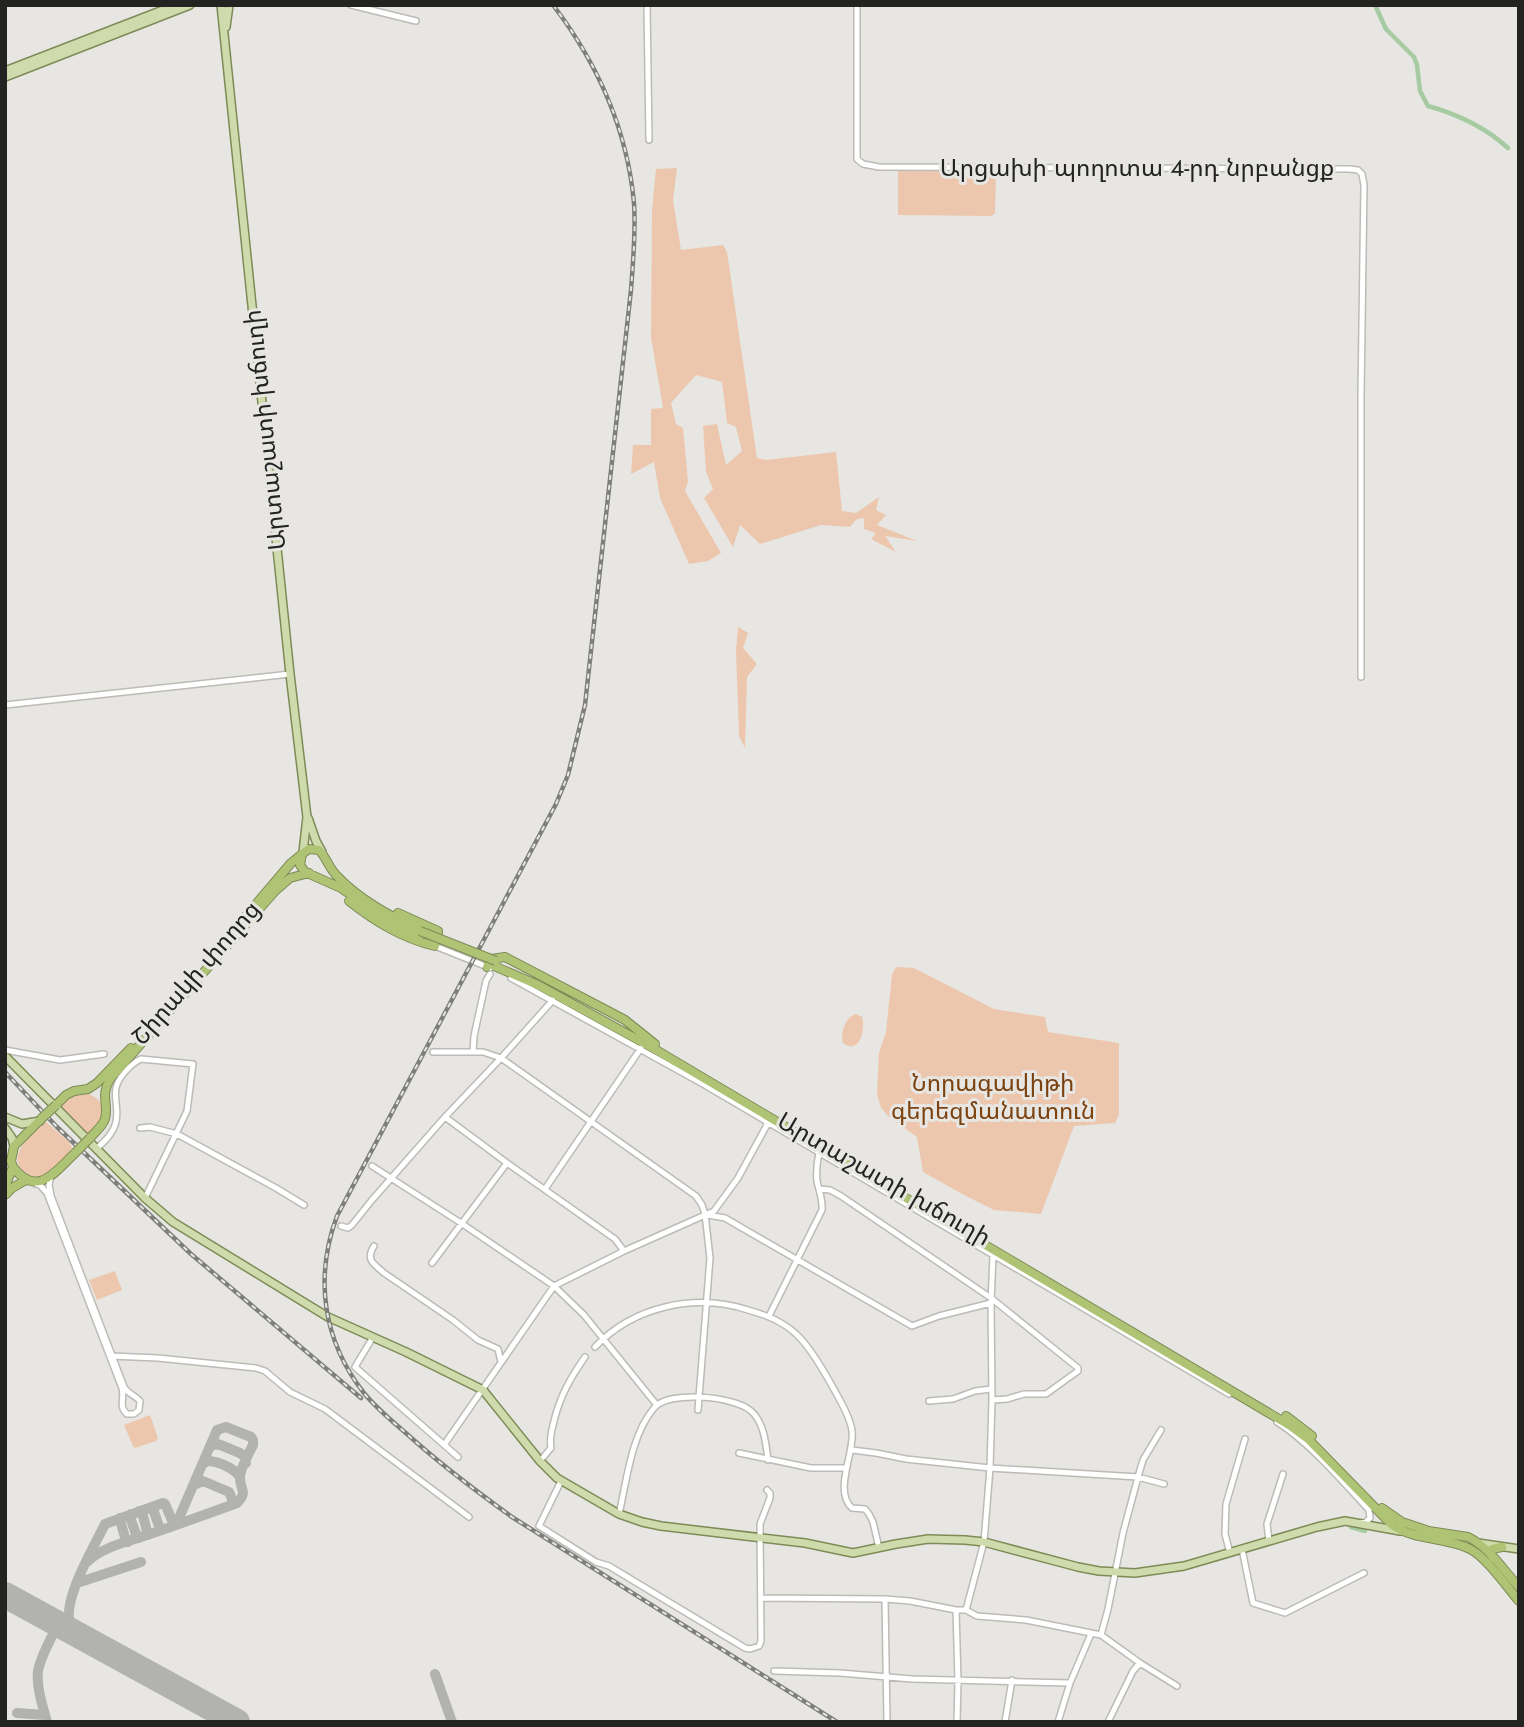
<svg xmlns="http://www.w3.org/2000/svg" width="1524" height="1727" font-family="Jost,'Noto Sans Armenian',sans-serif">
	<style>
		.green { fill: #edc7ad }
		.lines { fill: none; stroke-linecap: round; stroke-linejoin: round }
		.canal { stroke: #a6caa1; stroke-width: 4.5 }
		.taxiway { stroke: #b2b2ae; stroke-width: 10 }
		.runway { stroke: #b2b2ae; stroke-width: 26 }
		.minor-casing { stroke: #bcbbb7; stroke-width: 8 }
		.major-casing { stroke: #7e8b57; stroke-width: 10 }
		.highway-casing { stroke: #7e8b57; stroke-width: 10 }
		.minor { stroke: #fff; stroke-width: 5 }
		.major { stroke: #cfdbac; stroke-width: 7 }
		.highway { stroke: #afc374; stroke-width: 8 }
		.rail-casing { stroke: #7e7e7b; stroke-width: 4.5 }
		.rail { stroke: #e7e6e2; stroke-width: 2; stroke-dasharray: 5; stroke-linecap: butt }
		.highway-bridge-casing { stroke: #7e8b57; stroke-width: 10; stroke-linecap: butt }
		.highway-bridge { stroke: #afc374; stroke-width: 8 }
		.labels { text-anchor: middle; stroke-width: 6; stroke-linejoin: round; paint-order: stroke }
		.street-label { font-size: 24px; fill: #232321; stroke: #e7e6e2 }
		.park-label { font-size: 24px; fill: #7c4311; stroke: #e7e6e2 }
	</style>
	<rect width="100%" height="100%" fill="#e7e6e2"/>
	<path class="green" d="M677 168 673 200 681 250 723 245 727 252 757 458 766 460 836 452 842 511 856 513 879 497 876 510 886 515 877 525 917 541 885 536 896 552 871 539 876 533 864 529V518L857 519 850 527 821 525 760 544 740 525 733 547 704 498 713 489 706 472 703 426 717 424 726 465 742 451 736 427 727 423 722 382 696 375 671 403 676 424 683 428 688 481 685 491 721 553 708 561 689 564 660 498 654 462 631 474 633 445H651V409L663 408 651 337 652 211 656 169Z
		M898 171H992L996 175 995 213 991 216 898 215Z
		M738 627 748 633 743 648 757 664 747 677 745 748 739 736 736 650Z
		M896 967 914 968 994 1009 1045 1017 1048 1032 1119 1043V1115L1115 1123 1074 1126 1041 1214 994 1210 964 1195 923 1172 917 1137 889 1117 881 1108 877 1094 879 1053 886 1032 892 974Z
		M856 1014 862 1017C866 1028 860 1056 843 1043 840 1033 845 1017 856 1014Z
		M86 1093C113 1103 102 1120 87 1135L68 1114 59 1107 72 1095Z
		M45 1121 69 1142 73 1149C65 1157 55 1171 44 1176 39 1178 32 1177 28 1174 1 1159 33 1133 45 1121Z
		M115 1271 122 1290 97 1300 89 1280Z
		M150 1415 158 1438 156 1441 135 1448 133 1446 124 1425Z"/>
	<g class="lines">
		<path class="canal" d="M1375 5 1386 29 1414 57 1417 65 1420 91 1428 106C1457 114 1486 128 1508 148
			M1351 1527 1365 1531"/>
		<path class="taxiway" d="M210 1447 213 1445 218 1444 240 1453 244 1456 246 1463
			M203 1464 207 1461C218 1461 234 1468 240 1477
			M194 1485 203 1481 229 1492 233 1501 229 1506
			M154 1506 153 1509 160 1529 162 1530
			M139 1511 142 1512 148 1535
			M131 1514 130 1517 137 1537 139 1538
			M120 1518V1520L126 1541 128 1542
			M87 1562C102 1547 127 1542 147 1535 177 1525 207 1514 237 1503 249 1491 239 1489 240 1477 240 1469 249 1453 253 1445V1440L251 1437 226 1427 217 1430 176 1525
			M77 1583 141 1562
			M81 1637C77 1633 72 1630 70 1624 62 1600 94 1547 105 1524L163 1503 165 1504 174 1525
			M435 1674 452 1722
			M17 1713 45 1715
			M47 1722C43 1707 36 1687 38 1671 41 1655 51 1639 58 1624"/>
		<path class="runway" d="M5 1595 237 1722"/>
		<g class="minor-casing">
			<path id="minor" d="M351 5 416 21
				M647 5 649 140
				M857 5V159L863 164 879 167 1349 169 1358 170 1362 174 1364 185 1361 395V677
				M5 705 290 674
				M435 946 490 968
				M511 978 703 1084 1229 1394
				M5 1050 60 1060 104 1054
				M433 1052H483L501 1058 696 1196 702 1205 705 1214 710 1258 698 1410
				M473 1052 474 1036 486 981 490 974
				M445 1117 507 1163 615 1239 624 1251
				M140 1128 150 1127 177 1134 276 1188 304 1205
				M96 1149C104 1142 113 1134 116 1122 120 1102 108 1092 124 1073 129 1067 134 1062 141 1059L193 1064 187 1111 145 1198
				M372 1166 461 1223 554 1286 584 1315 656 1404
				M36 1184 40 1185 47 1193 122 1388C125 1397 118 1407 127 1414H134L139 1410 140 1401C135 1395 128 1394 124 1387L51 1196 49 1185 51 1176
				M545 1189 641 1048
				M819 1189 830 1190 841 1196 991 1298 1078 1368V1371L1046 1394H1024L1007 1399 992 1400
				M708 1215 725 1218 912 1326 939 1316 991 1303
				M341 1226 348 1228 352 1225 372 1200 445 1117 501 1058 553 1000
				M374 1246C365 1260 374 1264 384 1273L453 1320 478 1340 498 1349 501 1362
				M432 1263 507 1163
				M769 1316 822 1210C823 1200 819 1191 817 1181 816 1171 817 1162 819 1153
				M373 1337 355 1367 458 1457
				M595 1347C634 1306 695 1293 748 1310 766 1315 782 1321 796 1334 811 1347 833 1387 843 1406 847 1414 851 1422 852 1431 855 1452 833 1491 852 1508L865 1509 869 1514 873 1522 879 1548
				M111 1356 158 1358 256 1368 265 1371 290 1392 325 1409 469 1517
				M929 1401 953 1399 975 1391 991 1389
				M1277 1422C1309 1442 1343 1482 1369 1510L1370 1518 1366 1522 1360 1523
				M444 1445 554 1286 624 1251 714 1211 738 1178 768 1123
				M852 1450 876 1453 906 1459 990 1468 1138 1477 1164 1484
				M739 1453 811 1468H846
				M540 1461 551 1448C549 1438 552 1430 554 1421 560 1396 571 1377 585 1357
				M561 1481 539 1526 596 1562 609 1566 745 1648 750 1649 759 1646 761 1641 760 1524 770 1498V1493L767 1490
				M619 1514C627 1480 631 1435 654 1408 668 1390 734 1396 751 1411 764 1422 766 1444 768 1460
				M1269 1541 1267 1524 1283 1474
				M1242 1549 1253 1603 1285 1613 1364 1573
				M1230 1553 1225 1534 1226 1504 1245 1439
				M762 1598 885 1599 910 1601 956 1610H966L977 1616 1026 1620 1101 1635 1140 1663 1177 1686
				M885 1599 887 1722
				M956 1610 958 1681 957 1722
				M966 1610 984 1542 990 1468 992 1400 991 1303 993 1255
				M1101 1635 1108 1609 1123 1533 1138 1477 1143 1460 1161 1430
				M774 1671 840 1673 912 1679 1070 1683
				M1005 1722 1012 1680
				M1058 1722 1070 1683 1091 1634
				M1108 1722 1133 1671 1140 1663"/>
		</g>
		<g class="major-casing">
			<path id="major" d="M221 5 290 674 307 817 303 852
				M226 27 229 5
				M5 71 176 5
				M5 77 190 5
				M308 818 316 841 322 852
				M5 1056 145 1198 173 1222 328 1317 406 1352 483 1390 540 1461 557 1478 619 1514 642 1522 661 1526 805 1543 853 1553 896 1544 928 1539 965 1540 984 1542 1078 1567 1099 1571 1135 1573 1184 1566 1317 1527 1345 1521 1400 1531
				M5 1117 22 1124 40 1121
				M5 1128 12 1138 14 1146
				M1478 1543 1519 1549"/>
		</g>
		<g class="highway-casing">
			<path id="highway" d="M349 901C376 922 402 938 435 946L438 935V931L398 913
				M234 930 291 863 302 854
				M420 936 379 915 341 888 305 872 300 865 302 854 309 849 319 850C327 858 329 869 338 877 361 901 391 916 420 931
				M494 966 538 985 651 1047 1289 1425 1308 1439 1392 1525C1415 1541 1446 1537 1470 1549 1486 1557 1507 1587 1519 1601
				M487 967 491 959 505 957 610 1012 625 1020 655 1044
				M56 1105 66 1095 74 1091 88 1089 97 1083 131 1048
				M90 1138C95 1132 102 1127 105 1119 109 1104 100 1096 110 1079L275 891 290 878 309 873
				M13 1167C37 1199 56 1171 76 1152
				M5 1187 13 1167 11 1161 14 1146 42 1118
				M5 1195 12 1188 26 1180
				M1286 1416 1312 1436
				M1382 1508 1402 1522 1426 1530
				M1422 1530 1468 1537C1489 1547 1503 1570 1519 1587
				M1493 1558 1491 1552 1492 1549 1502 1547"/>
		</g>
		<use href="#minor" class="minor"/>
		<use href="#major" class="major"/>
		<use href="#highway" class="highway"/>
		<g class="rail-casing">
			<path id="rail" d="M553 5C598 64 627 128 634 203 636 232 633 261 631 290L585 705 568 775 556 804 337 1216C314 1278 323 1341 364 1393 376 1408 392 1421 407 1434 440 1464 476 1491 512 1517L837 1722
				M5 1072 57 1127 191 1254 361 1398"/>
		</g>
		<use href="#rail" class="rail"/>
		<g class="highway-bridge-casing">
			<path id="highway-bridge" d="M420 931 496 961
				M42 1118 56 1105
				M76 1152 90 1138"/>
		</g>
		<use href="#highway-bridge" class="highway-bridge"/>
	</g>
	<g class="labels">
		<g class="street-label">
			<text x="1137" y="176">Արցախի պողոտա 4-րդ նրբանցք</text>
			<text transform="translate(265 430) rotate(-96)" y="8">Արտաշատի խճուղի</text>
			<text transform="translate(196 973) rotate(-49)" y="8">Շիրակի փողոց</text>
			<text transform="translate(884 1179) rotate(30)" y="8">Արտաշատի խճուղի</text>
		</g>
		<g class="park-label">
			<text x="993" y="1091">Նորագավիթի<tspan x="993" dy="28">գերեզմանատուն</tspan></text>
		</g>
	</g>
	<rect width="1524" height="1727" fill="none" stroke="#232321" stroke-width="14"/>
</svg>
